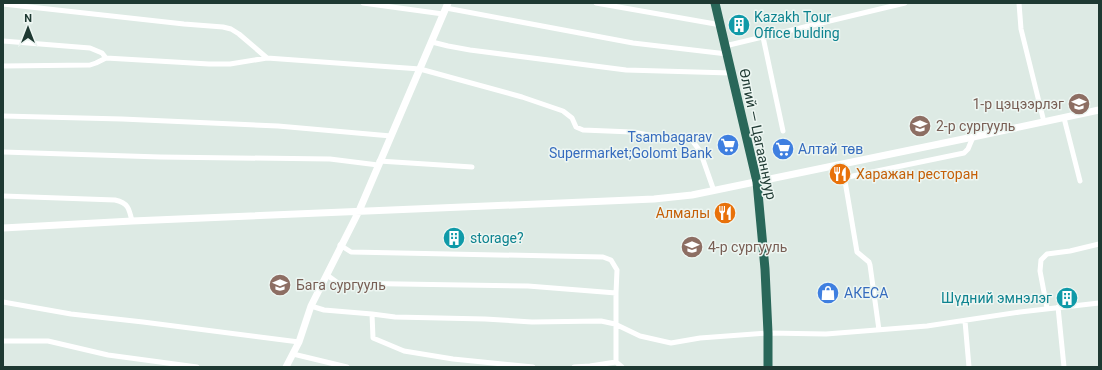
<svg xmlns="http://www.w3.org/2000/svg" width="1102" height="370" font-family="Roboto,sans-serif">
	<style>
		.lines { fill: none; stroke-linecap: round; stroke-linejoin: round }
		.street { stroke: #fff; stroke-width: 5 }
		.secondary { stroke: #fff; stroke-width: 7 }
		.highway { stroke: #296759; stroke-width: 9 }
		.labels { text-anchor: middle; stroke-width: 3; stroke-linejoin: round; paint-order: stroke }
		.culture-label { font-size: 14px; fill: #0d838f; stroke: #edf6f2; text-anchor: start }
		.education-label { font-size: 14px; fill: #785e54; stroke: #edf6f2; text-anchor: start }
		.street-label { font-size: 14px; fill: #1e3932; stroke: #edf6f2 }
		.shop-label { font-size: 14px; fill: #366cbe; stroke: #edf6f2; text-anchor: start }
		.food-label { font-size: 14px; fill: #c56008; stroke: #edf6f2; text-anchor: start }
	</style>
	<rect width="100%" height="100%" fill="#ddeae4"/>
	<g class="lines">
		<path class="street" d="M363 3 443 14
			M596 3 721 25
			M1019 3 1021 29 1044 122
			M3 4 184 24 223 27 231 29 239 34 267 58 420 69 522 97 563 111 572 118 576 127 583 130 632 132 660 137H677L691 139 700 151 714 191
			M446 8 633 43 727 54
			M763 37 783 131
			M3 41 90 48 102 53 106 58 209 64H230L267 58
			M432 42 448 46 470 50 626 70 731 73
			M725 46 905 3
			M3 66 90 65 96 63 106 58
			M3 116 122 119 278 126 391 136
			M1064 118 1080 181
			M3 152 160 157 330 159 378 165
			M379 161 472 167
			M3 196 115 200C128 203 129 208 132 221
			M327 275 338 283 528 286 616 293 617 270 611 260 603 257 351 252 340 245
			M616 293V362L622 367
			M3 302 71 314 143 322 299 342
			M311 306 324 310 372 314 395 317 485 319 532 322 601 321 615 324 640 336 671 343 700 338 768 333 826 334 927 326 1020 312 1099 303
			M1058 307 1064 367
			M1047 308 1040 271 1041 260 1047 254 1070 251 1099 244
			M372 314 373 338 404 351 453 359 533 367
			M965 321 969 367
			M879 330 870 265 869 262 857 252 845 181 848 177 964 153 968 149 973 137
			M3 341H48L108 355 197 367
			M293 354 347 367
			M574 367 590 366 616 362"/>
		<path class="secondary" d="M3 228 132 221 654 199 692 195 973 137 1099 110
			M286 367 299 342 311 306 359 211 448 3"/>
		<path class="highway" d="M715 3 757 182 765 269 768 333V367"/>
	</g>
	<defs>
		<g id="building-disc" transform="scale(1.15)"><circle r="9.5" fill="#0f9aa8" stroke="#edf6f2"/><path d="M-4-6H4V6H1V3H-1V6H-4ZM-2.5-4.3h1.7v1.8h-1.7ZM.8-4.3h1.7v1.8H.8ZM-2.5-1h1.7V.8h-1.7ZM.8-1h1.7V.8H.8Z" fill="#fff"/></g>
		<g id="school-disc" transform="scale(1.15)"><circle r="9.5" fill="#8d6e63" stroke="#edf6f2"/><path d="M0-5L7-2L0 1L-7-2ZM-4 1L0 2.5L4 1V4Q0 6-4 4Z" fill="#fff"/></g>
		<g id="supermarket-disc" transform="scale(1.15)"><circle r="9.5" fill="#3f7fe0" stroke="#edf6f2"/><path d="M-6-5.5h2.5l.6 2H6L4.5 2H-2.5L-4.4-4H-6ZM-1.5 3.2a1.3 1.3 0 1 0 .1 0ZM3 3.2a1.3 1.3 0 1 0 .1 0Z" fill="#fff"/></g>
		<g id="restaurant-disc" transform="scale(1.15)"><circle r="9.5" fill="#e8710a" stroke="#edf6f2"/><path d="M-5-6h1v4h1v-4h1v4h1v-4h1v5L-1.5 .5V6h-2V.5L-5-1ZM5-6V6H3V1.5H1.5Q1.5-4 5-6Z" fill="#fff"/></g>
		<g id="shop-disc" transform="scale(1.15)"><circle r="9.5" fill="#3f7fe0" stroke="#edf6f2"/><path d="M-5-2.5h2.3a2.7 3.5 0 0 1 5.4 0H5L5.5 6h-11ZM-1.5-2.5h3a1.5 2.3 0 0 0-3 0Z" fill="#fff"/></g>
	</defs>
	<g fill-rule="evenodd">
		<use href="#building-disc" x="739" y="25"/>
		<use href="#school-disc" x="1079" y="104"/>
		<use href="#school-disc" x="920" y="126"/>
		<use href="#supermarket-disc" x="728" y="145"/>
		<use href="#supermarket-disc" x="783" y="149"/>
		<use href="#restaurant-disc" x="840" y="174"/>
		<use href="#restaurant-disc" x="725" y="213"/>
		<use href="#building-disc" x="454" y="238"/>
		<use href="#school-disc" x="692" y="247"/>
		<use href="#school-disc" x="280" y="285"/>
		<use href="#shop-disc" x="828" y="293"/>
		<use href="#building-disc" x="1067" y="298"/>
	</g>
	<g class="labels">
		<g class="culture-label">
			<text x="754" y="22">Kazakh Tour<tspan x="754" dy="16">Office bulding</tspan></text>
			<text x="470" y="243">storage?</text>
			<text x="1052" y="303" text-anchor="end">Шүдний эмнэлэг</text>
		</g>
		<g class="education-label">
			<text x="1064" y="109" text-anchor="end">1-р цэцээрлэг</text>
			<text x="936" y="131">2-р сургууль</text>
			<text x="708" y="252">4-р сургууль</text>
			<text x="296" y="290">Бага сургууль</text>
		</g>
		<g class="street-label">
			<text transform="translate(758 134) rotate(78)" y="5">Өлгий — Цагааннуур</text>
		</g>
		<g class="shop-label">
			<text x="712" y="142" text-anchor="end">Tsambagarav<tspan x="712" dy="16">Supermarket;Golomt Bank</tspan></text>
			<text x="798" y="154">Алтай төв</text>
			<text x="844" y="298">АКЕСА</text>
		</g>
		<g class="food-label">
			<text x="856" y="179">Харажан ресторан</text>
			<text x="710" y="218" text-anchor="end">Алмалы</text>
		</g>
	</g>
	<rect width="1102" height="370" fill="none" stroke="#1e3932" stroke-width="8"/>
	<g transform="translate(28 28)" stroke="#edf6f2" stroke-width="3" paint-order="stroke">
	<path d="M0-3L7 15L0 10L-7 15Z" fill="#1e3932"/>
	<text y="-6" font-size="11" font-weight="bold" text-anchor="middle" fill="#1e3932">N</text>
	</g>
</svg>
